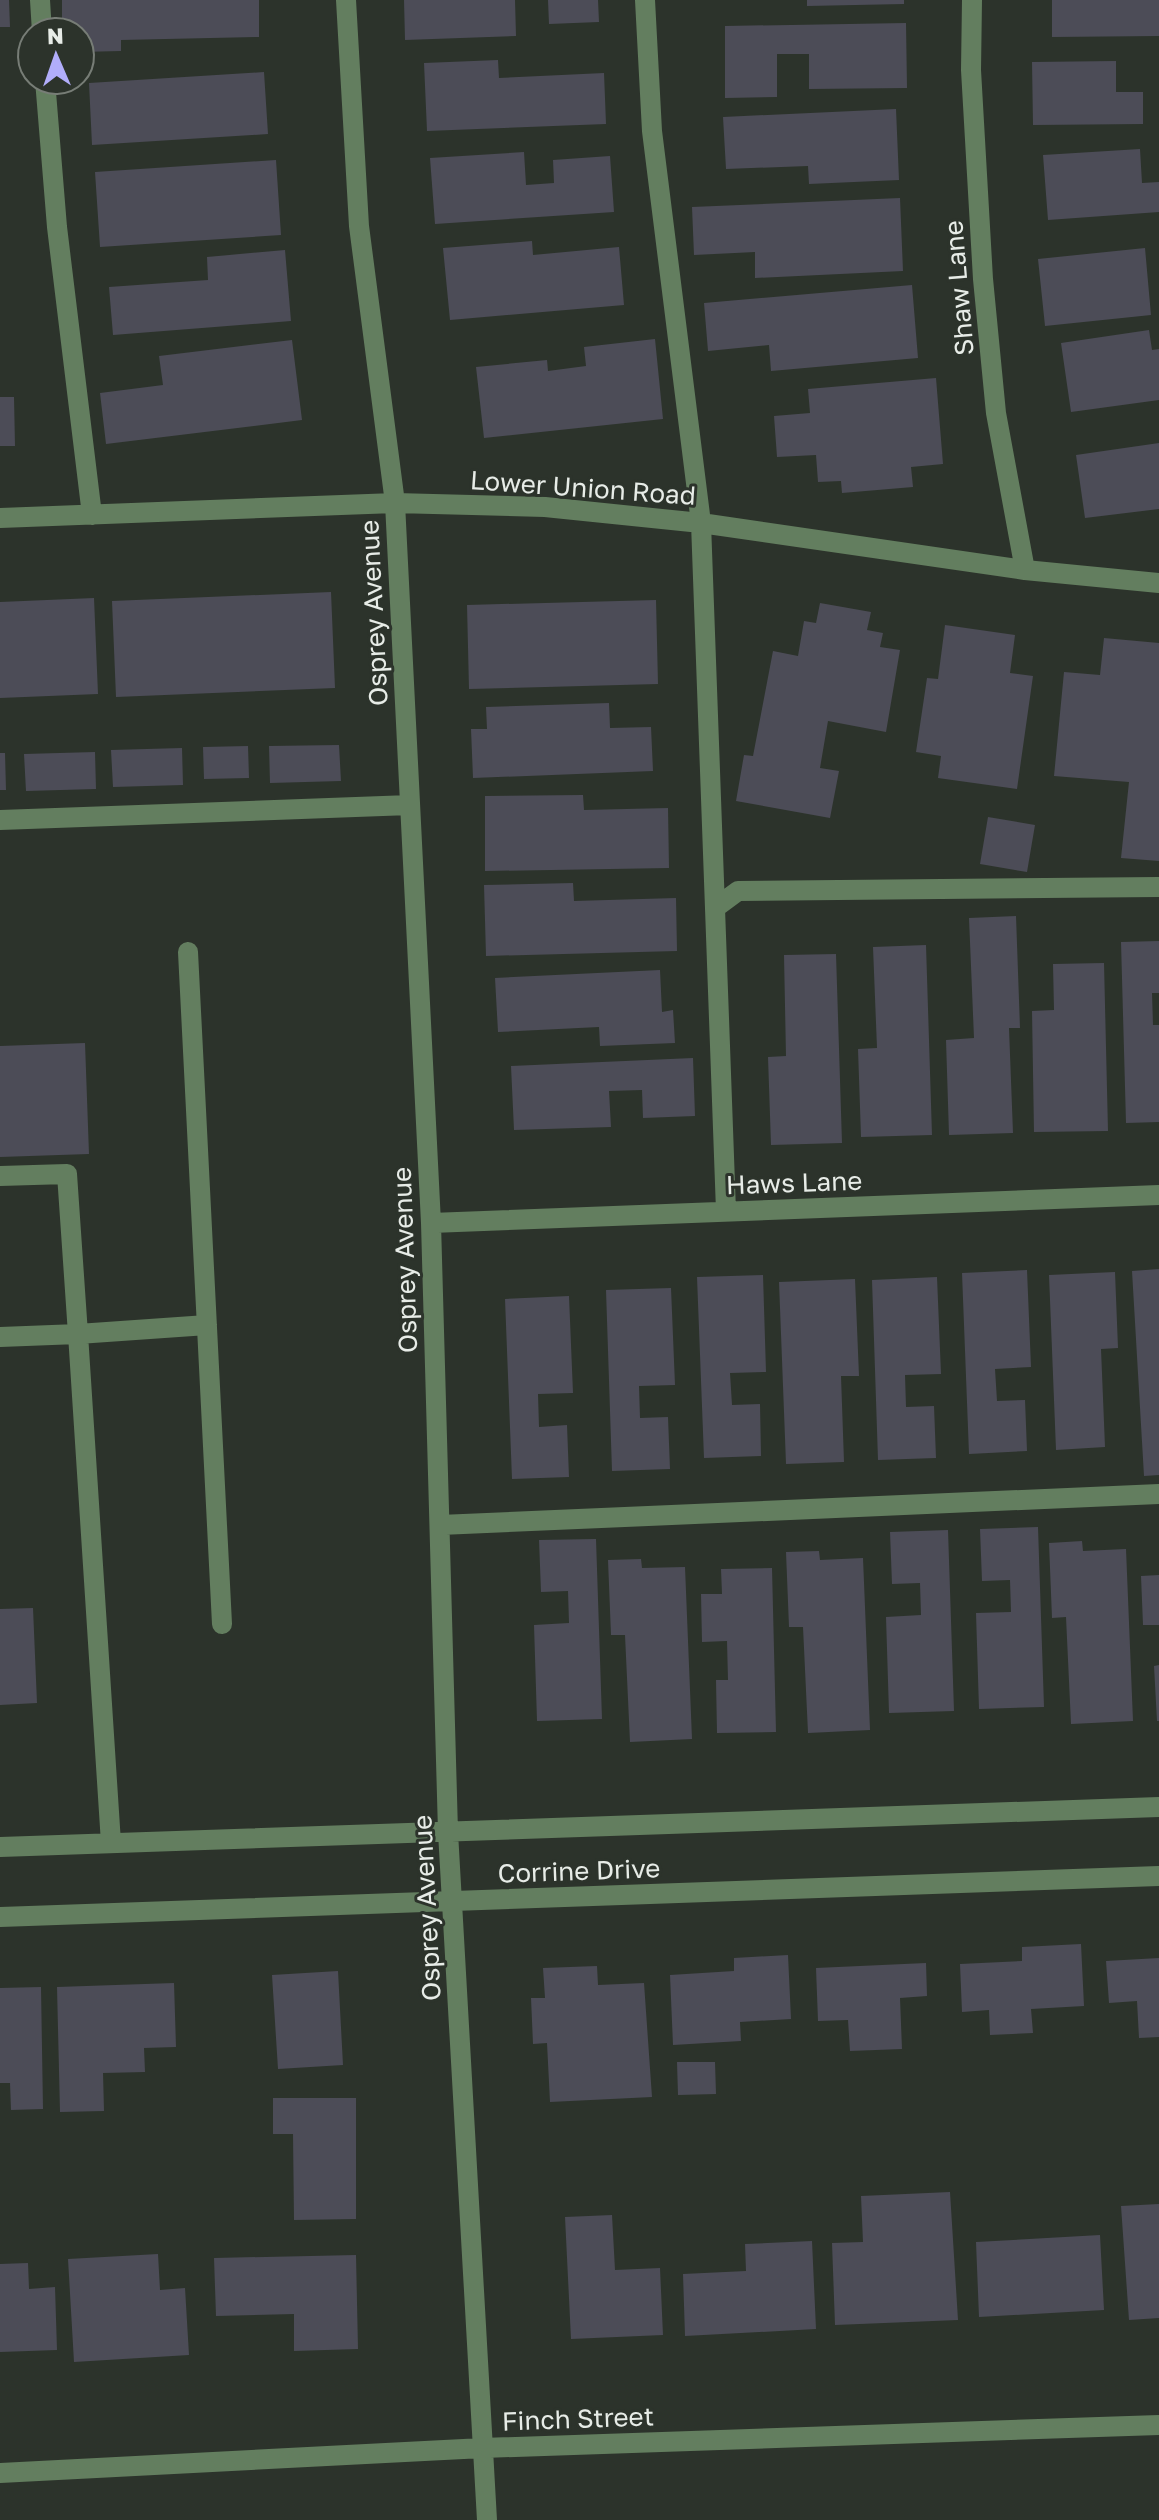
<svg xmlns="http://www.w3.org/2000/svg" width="1159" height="2520" font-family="'Golos Text',sans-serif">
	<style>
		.building { fill: #4c4c57 }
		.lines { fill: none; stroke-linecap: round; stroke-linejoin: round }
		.minor { stroke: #637e5f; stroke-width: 20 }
		.labels { text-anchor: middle; stroke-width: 6; stroke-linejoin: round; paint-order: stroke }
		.street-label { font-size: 26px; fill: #e7ece7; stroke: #2c332b }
	</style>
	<rect width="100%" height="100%" fill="#2c332b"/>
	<path class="building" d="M0 0H9L10 27H0Z
		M62 0H259V37L121 40V51L80 52V32H62Z
		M404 0H515L516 36 405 40Z
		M548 0H598L599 22 549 24Z
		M807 0H904V4L807 6Z
		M1052 0H1159V36L1052 37Z
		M906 23 907 88 809 89V54H777V97L725 98V26Z
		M498 60 499 78 604 73 606 124 427 131 424 63Z
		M1116 61V92H1143V124L1033 125 1032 62Z
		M264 72 268 134 92 145 89 83Z
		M896 109 899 180 809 184 808 166 726 169 723 117Z
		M1140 149 1142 183 1159 182V212L1048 220 1043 155Z
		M524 152 526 185 554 183 553 160 610 156 614 212 435 224 430 158Z
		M276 160 281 235 100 247 95 172Z
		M900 198 903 271 755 278V252L694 255 692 207Z
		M532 241 533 255 619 247 624 305 450 320 443 248Z
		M1145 248 1151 315 1045 326 1038 259Z
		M285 250 291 321 113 335 109 287 208 280 207 257Z
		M912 285 918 358 771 371 769 345 708 351 704 303Z
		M1149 330 1152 350 1159 349V400L1071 412 1061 343Z
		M655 339 663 419 484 438 476 367 547 360 548 371 586 366 584 347Z
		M292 340 302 420 106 444 100 393 163 385 159 356Z
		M936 378 943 464 911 467 913 487 842 493 841 481 818 482 816 455 777 457 774 416 810 413 808 389Z
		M0 397H14L15 446H0Z
		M1159 443V509L1085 518 1076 455Z
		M331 592 335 688 116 697 112 601Z
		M94 598 98 694 0 698V602Z
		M656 600 658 684 469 689 467 605Z
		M820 603 871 612 867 630 883 633 880 647 900 650 886 732 828 721 820 768 839 771 830 818 736 801 744 755 753 756 773 651 798 656 804 621 816 623Z
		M945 625 1015 635 1010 673 1033 676 1017 789 938 778 941 756 916 752 927 678 938 679Z
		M1104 638 1159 643V861L1121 858 1129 782 1054 776 1064 672 1100 675Z
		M609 703 610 728 651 727 653 771 473 778 471 729H487L486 707Z
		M339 745 341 781 270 783 269 746Z
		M248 746 249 778 204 779 203 747Z
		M182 748 183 785 113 787 111 750Z
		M95 752 96 789 26 791 24 754Z
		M0 753H5L6 790H0Z
		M583 795 584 810 668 808 669 868 485 871V796Z
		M988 817 1035 825 1027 872 980 864Z
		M573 883 574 901 676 898 677 951 486 956 484 885Z
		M1016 916 1020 1028H1009L1013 1133 949 1135 946 1040 974 1038 969 918Z
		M1159 941V993H1152L1153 1025H1159V1122L1126 1123 1121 942Z
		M926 945 932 1135 861 1137 858 1049 877 1048 873 947Z
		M836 954 842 1143 771 1145 768 1057 786 1056 784 955Z
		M1104 963 1108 1131 1034 1132 1032 1011 1054 1010 1053 964Z
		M660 970 662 1012 673 1010 675 1043 600 1046 599 1027 498 1032 495 978Z
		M85 1043 89 1154 0 1157V1046Z
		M693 1058 695 1116 643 1118 642 1090 609 1091 611 1127 514 1130 511 1066Z
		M1159 1269V1475L1144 1476 1132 1271Z
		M1027 1270 1031 1367 995 1369 997 1401 1025 1400 1027 1451 969 1454 962 1273Z
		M1115 1272 1118 1348 1101 1349 1105 1447 1056 1450 1049 1275Z
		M763 1275 766 1372 730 1373 732 1405 760 1404 761 1456 704 1458 697 1277Z
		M937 1277 941 1374 905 1375 906 1407 934 1406 936 1458 878 1460 872 1280Z
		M855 1279 859 1376H841L844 1462 786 1464 779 1282Z
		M671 1288 675 1385 639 1386 640 1418 668 1417 670 1469 612 1471 606 1290Z
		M569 1296 573 1393 538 1394 539 1427 567 1425 569 1477 512 1479 505 1299Z
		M1038 1527 1044 1707 979 1709 976 1613 1011 1612 1010 1580 982 1581 980 1529Z
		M948 1530 954 1711 889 1713 886 1617 921 1615 920 1583 892 1584 890 1532Z
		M596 1539 602 1719 537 1721 534 1625 569 1623 568 1591 541 1592 539 1540Z
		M1082 1541 1083 1551 1126 1549 1133 1721 1071 1724 1066 1617 1052 1618 1049 1543Z
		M819 1551 820 1560 863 1558 870 1730 808 1733 803 1627H789L786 1552Z
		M641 1559 642 1568 685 1567 692 1739 630 1742 625 1635H611L608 1560Z
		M772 1568 776 1732 717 1733 716 1680H728L727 1641 702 1642 701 1594H722L721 1569Z
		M1159 1575V1625H1143L1141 1576Z
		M33 1608 37 1703 0 1705V1609Z
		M1159 1665V1721H1157L1154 1666Z
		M1081 1944 1084 2006 1031 2009 1033 2033 990 2035 989 2010 962 2012 960 1964 1022 1961V1947Z
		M788 1955 791 2019 740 2022 741 2041 673 2045 670 1975 734 1971V1958Z
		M1159 1958V2037L1139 2038 1137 2001 1109 2003 1106 1961Z
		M926 1963 927 1996 900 1998 902 2049 850 2051 848 2020 818 2021 816 1968Z
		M597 1966 598 1985 644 1983 652 2097 550 2102 547 2043 533 2044 531 1998H545L543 1968Z
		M338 1971 343 2065 278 2069 272 1975Z
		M174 1983 176 2047 144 2048 145 2072 103 2073 104 2111 60 2112 57 1987Z
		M41 1987 43 2109 11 2110 10 2083H0V1988Z
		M677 2062H715L716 2094 678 2095Z
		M273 2098H356V2219L294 2220 293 2134H273Z
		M950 2192 958 2320 835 2325 832 2243 863 2242 861 2196Z
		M1159 2204V2318L1129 2320 1121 2206Z
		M612 2215 615 2270 660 2268 663 2335 571 2339 565 2217Z
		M1100 2235 1104 2310 979 2317 976 2242Z
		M812 2241 816 2329 685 2336 683 2274 746 2271 745 2244Z
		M158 2254 160 2290 185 2288 189 2355 74 2362 68 2259Z
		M356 2255 358 2349 294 2351V2314L216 2316 214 2258Z
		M28 2263 29 2289 55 2287 57 2350 0 2352V2264Z"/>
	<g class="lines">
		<path class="minor" d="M40 0 42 32
			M346 0 359 226 395 503 431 1223 448 1832 487 2520
			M645 0 652 131 701 523 726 1211
			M972 0 971 70 983 279 996 413 1025 570
			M45 80 57 227 92 515
			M0 518 395 503 545 507 701 523 1025 570 1159 583
			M0 820 410 805
			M715 908 738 891 1159 887
			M188 952 222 1624
			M0 1176 67 1174 78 1334 207 1325
			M431 1223 1159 1195
			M0 1337 78 1334 111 1843
			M440 1525 1159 1494
			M0 1847 1159 1807
			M0 1917 1159 1876
			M0 2473 483 2448 1159 2425"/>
	</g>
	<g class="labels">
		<g class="street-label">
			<text transform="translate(959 288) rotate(-95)" y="9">Shaw Lane</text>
			<text transform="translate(583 488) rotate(4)" y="9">Lower Union Road</text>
			<text transform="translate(374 613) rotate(-93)" y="9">Osprey Avenue</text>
			<text transform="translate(794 1183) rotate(-2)" y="9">Haws Lane</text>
			<text transform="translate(405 1260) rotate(-92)" y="9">Osprey Avenue</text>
			<text transform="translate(579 1871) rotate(-2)" y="9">Corrine Drive</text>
			<text transform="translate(427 1908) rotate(-93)" y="9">Osprey Avenue</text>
			<text transform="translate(578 2419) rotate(-2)" y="9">Finch Street</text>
		</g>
	</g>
	<g transform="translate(56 56) rotate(358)"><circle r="38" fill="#2c332b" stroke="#777d76" stroke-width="2"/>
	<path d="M0-6L14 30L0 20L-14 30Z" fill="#b1adfa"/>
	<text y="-12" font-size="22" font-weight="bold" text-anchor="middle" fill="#e7ece7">N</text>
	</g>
</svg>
